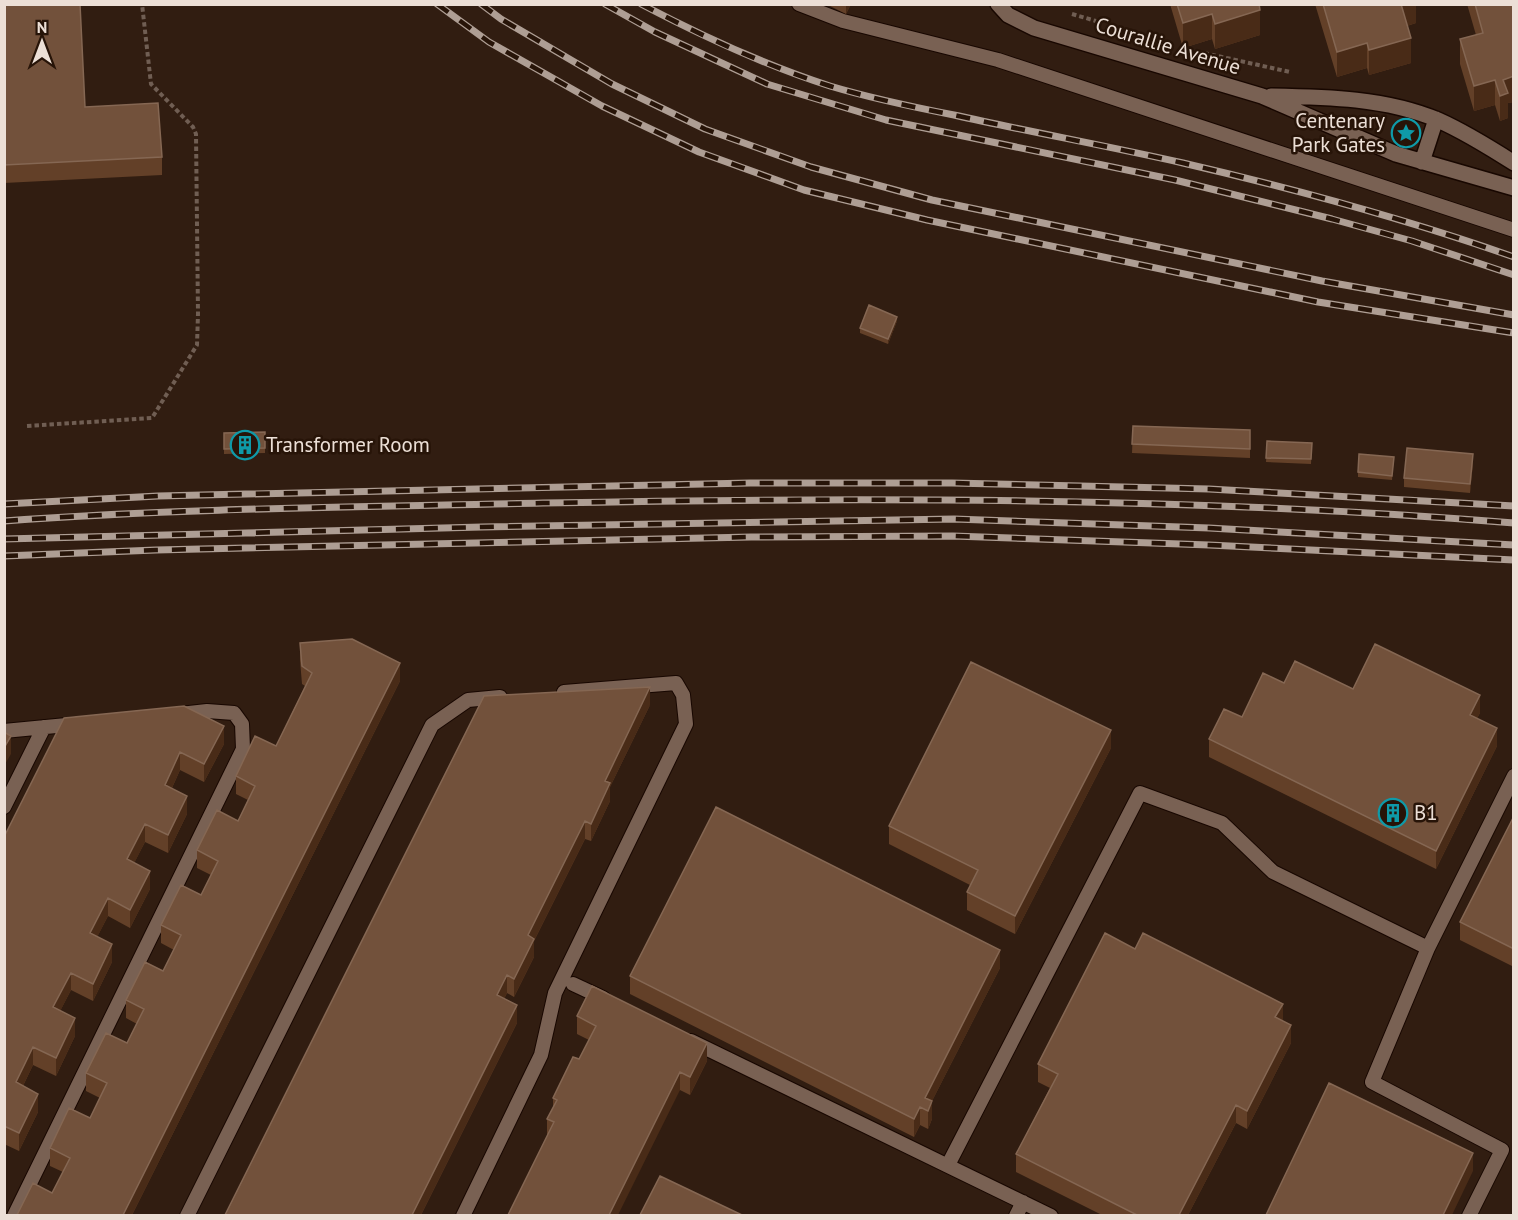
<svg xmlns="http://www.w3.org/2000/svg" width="1518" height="1220" font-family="'PT Sans',sans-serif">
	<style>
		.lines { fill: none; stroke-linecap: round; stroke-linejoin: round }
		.service-casing { stroke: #180700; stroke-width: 16 }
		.minor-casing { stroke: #180700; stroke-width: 18 }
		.path { stroke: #705e53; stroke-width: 4; stroke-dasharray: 4.5 3; stroke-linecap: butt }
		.service { stroke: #796153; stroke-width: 14 }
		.minor { stroke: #796153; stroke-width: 15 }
		.rail-casing { stroke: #ae9e94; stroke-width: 7 }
		.rail { stroke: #271408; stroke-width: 4.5; stroke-dasharray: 14; stroke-linecap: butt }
		.wall { fill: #634028 }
		.shaded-wall { fill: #492b17 }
		.building { fill: #72513b; stroke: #856753; stroke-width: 1.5 }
		.labels { text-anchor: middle; stroke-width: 5; stroke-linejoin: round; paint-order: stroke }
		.street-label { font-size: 21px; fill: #ecdfd6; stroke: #271408 }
		.poi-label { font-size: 21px; fill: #ecdfd6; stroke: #271408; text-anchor: start }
	</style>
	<rect width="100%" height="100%" fill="#311d11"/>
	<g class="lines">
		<g class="service-casing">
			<path id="service" d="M799 4 843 21 998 60 1514 230
				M4 731 77 724
				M4 807 44 727
				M1428 948 1372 1082 1502 1150 1469 1216
				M573 984 603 998
				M691 1041 1051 1216
				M948 1165 1140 793 1222 823 1273 872 1428 948 1514 776
				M14 1216 243 749 242 724 234 713 207 711 180 714
				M187 1216 432 725 468 700 500 697
				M463 1216 541 1055 555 993 686 724 683 695 676 683 564 692
				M1016 1216 1023 1202"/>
		</g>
		<g class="minor-casing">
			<path id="minor" d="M998 4 1008 15 1034 28 1262 96 1396 154 1514 188
				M1271 96C1327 97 1386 98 1438 120 1465 132 1489 147 1514 163
				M1422 162 1436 119"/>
		</g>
		<path class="path" d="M1072 14 1096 21
			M1204 53 1290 72
			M27 426 152 418 197 345 198 314 196 134 193 127 151 84 142 4"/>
		<use href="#service" class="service"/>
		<use href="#minor" class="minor"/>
		<g class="rail-casing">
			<path id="rail" d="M437 4 489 42 602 106 699 152 804 190 927 220 1318 302 1514 333
				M481 4 501 19 612 84 705 129 811 167 932 200 1322 281 1514 315
				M605 4 655 32 767 84 886 120 1175 180 1332 219 1412 241 1514 275
				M641 4C702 36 764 65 830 86 870 98 913 107 954 115 1031 132 1107 146 1183 163 1295 189 1406 219 1514 257
				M4 504 158 496 750 483H952L1209 489 1514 506
				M4 521C183 508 364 507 543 503 866 497 1191 497 1514 523
				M4 539 482 527 954 519 1209 528 1514 545
				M4 556 156 550 751 537 953 536 1209 545 1514 560"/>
		</g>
		<use href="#rail" class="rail"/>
	</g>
	<path class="wall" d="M4 4 85 107 162 157V175L4 183Z
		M826 4H851L846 14Z
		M1170 4H1259L1260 35 1215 49 1212 39 1183 48Z
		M1315 4H1416V23L1407 26 1411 63 1369 75 1367 68 1337 77Z
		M1467 4H1514V102L1508 103V118L1500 121 1495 105 1474 111 1460 64V39L1476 35Z
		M897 321 888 344 860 333V328Z
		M1133 426 1250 430V458L1132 453Z
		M265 432V453L224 454V433Z
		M1267 441 1312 443 1311 464 1266 462Z
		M1394 457 1392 480 1358 477V472Z
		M1473 463 1470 493 1404 487V478Z
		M300 643 400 681 132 1215H17L52 1193 63 1172 50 1166V1148L90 1118 100 1098 86 1091V1073L127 1043 137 1024 126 1018V1000L163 971 174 950 161 943V925L201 895 211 875 197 868V850L238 821 248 800 236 794V776L276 746 305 686 302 684 300 660Z
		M1284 683 1480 713 1477 718 1497 746 1436 869 1209 757V739L1242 717Z
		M650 705 610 787V801L591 841 585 839 534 941V957L514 997 507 993 504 999 517 1023 421 1215H225Z
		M64 718 224 744 204 782 180 770 172 788 187 814 168 853 145 842 134 863 150 889 130 928 108 916 97 937 112 962 93 1001 71 990 60 1011 75 1036 56 1076 33 1065 23 1086 38 1112 19 1151 4 1144V837Z
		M1111 748 1015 934 967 910V892L970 885 889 844V826Z
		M1514 816V967L1460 940V922Z
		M1000 968 932 1101V1119L928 1129 920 1125 914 1137 630 994V976Z
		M577 1016 707 1061 690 1095 680 1090 547 1137V1119L553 1108V1098L579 1059 589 1040 577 1034Z
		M1283 1021 1291 1043 1247 1129 1236 1123 1188 1215H1102L1016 1172V1154L1050 1088 1038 1082V1064Z"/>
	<path class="shaded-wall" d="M846 4H851L846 14Z
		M1400 4H1416V23L1400 28Z
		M1260 10V35L1215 49V24Z
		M1212 14V39L1183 48V23Z
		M1411 38V63L1369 75V50Z
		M1367 43V68L1337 77V52Z
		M1514 76V102L1508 103V118L1500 121V96L1503 80Z
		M1495 80V105L1474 111V86Z
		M897 317V321L888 344V339Z
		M1473 454V463L1470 493V484Z
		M400 663V681L132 1215H123Z
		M650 687V705L610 787V801L591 841V824L605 781Z
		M1480 695V713L1470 733V715Z
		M224 726V744L204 782V764Z
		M1497 728V746L1436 869V851Z
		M1111 730V748L1015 934V916Z
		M11 736V754L4 766V748Z
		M180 752V770L165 803V785Z
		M187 796V814L168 853V835Z
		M585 821V839L534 941V957L514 997V979L528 935Z
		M145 824V842L127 877V859Z
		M150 871V889L130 928V910Z
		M108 898V916L90 951V933Z
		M112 944V962L93 1001V984Z
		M1000 950V968L932 1101V1119L928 1129V1111L925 1098Z
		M71 973V990L53 1025V1007Z
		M507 975V993L497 1013V995Z
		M1283 1004V1022L1275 1017Z
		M517 1005V1023L421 1215H412Z
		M75 1018V1036L56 1076V1058Z
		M1291 1025V1043L1247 1129V1111Z
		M707 1043V1061L690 1095V1077Z
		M33 1047V1065L16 1100V1082Z
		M680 1072V1090L618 1215H609Z
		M38 1094V1112L19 1151V1133Z
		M1236 1105V1123L1188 1215H1179Z
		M920 1107V1125L914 1137V1119Z
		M1473 1153V1171L1452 1215H1443Z"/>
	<path class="building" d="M4 4H80L85 107 158 103 162 157 4 165Z
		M1177 4H1259L1260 10 1215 24 1212 14 1183 23Z
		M1323 4H1401L1411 38 1369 50 1367 43 1337 52Z
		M1475 4H1514V76L1503 80 1508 93 1500 96 1495 80 1474 86 1460 39 1483 33Z
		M869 305 897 317 888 339 860 328Z
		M1133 426 1250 430V449L1132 444Z
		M265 432V448L224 449V433Z
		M1267 441 1312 443 1311 459 1266 458Z
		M1407 448 1473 454 1470 484 1404 478Z
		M1359 454 1394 457 1392 476 1358 472Z
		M352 639 400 663 123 1215H17L33 1183 52 1193 70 1158 50 1148 69 1108 90 1118 107 1083 86 1073 106 1033 127 1043 144 1009 126 1000 145 962 163 971 181 935 161 925 181 885 201 895 218 861 197 850 217 810 238 821 255 786 236 776 255 736 276 746 312 673 302 666 300 643Z
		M1375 644 1480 695 1470 715 1497 728 1436 851 1209 739 1224 709 1242 717 1263 673 1284 683 1295 661 1353 689Z
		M971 662 1111 730 1015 916 967 892 978 870 889 826Z
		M650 687 605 781 610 783 591 824 585 821 528 935 534 939 514 979 507 975 497 995 517 1005 412 1215H225L484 696Z
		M184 706 224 726 204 764 180 752 165 785 187 796 168 835 145 824 127 859 150 871 130 910 108 898 90 933 112 944 93 984 71 973 53 1007 75 1018 56 1058 33 1047 16 1082 38 1094 19 1133 4 1126V837L64 718Z
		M4 732 11 736 4 748Z
		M716 807 1000 950 925 1098 932 1101 928 1111 920 1107 914 1119 630 976Z
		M1514 816V949L1460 922Z
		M1105 933 1135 949 1143 933 1283 1004 1275 1017 1291 1025 1247 1111 1236 1105 1179 1215H1137L1016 1154 1058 1074 1038 1064Z
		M592 986 707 1043 690 1077 680 1072 609 1215H508L554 1122 547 1119 557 1100 553 1098 573 1057 579 1059 596 1026 577 1016Z
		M1329 1083 1473 1153 1443 1215H1266Z
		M660 1176 742 1215H640Z"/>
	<defs>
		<g id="sight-ring" transform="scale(1.5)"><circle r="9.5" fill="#271408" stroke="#0f9aa8" stroke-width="1.5"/><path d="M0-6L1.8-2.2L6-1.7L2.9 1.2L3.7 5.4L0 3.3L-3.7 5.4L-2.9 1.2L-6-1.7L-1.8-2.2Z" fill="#0f9aa8"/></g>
		<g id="building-ring" transform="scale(1.5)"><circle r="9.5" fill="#271408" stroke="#0f9aa8" stroke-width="1.5"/><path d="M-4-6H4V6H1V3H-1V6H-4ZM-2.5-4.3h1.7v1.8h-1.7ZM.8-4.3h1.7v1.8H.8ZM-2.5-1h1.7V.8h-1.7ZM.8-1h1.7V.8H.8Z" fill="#0f9aa8"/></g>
	</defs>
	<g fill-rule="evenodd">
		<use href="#sight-ring" x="1406" y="133"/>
		<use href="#building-ring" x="245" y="445"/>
		<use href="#building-ring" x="1393" y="813"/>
	</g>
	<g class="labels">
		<g class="street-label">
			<text transform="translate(1168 46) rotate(17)" y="7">Courallie Avenue</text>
		</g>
		<g class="poi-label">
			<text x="1385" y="128" text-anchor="end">Centenary<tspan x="1385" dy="24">Park Gates</tspan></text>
			<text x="266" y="452">Transformer Room</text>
			<text x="1414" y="820">B1</text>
		</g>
	</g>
	<rect width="1518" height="1220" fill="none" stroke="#ecdfd6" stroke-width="12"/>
	<g transform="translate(42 42)" stroke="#271408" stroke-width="4.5" paint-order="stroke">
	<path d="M0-4.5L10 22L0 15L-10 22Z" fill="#ecdfd6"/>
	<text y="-9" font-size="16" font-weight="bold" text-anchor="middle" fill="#ecdfd6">N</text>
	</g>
</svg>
